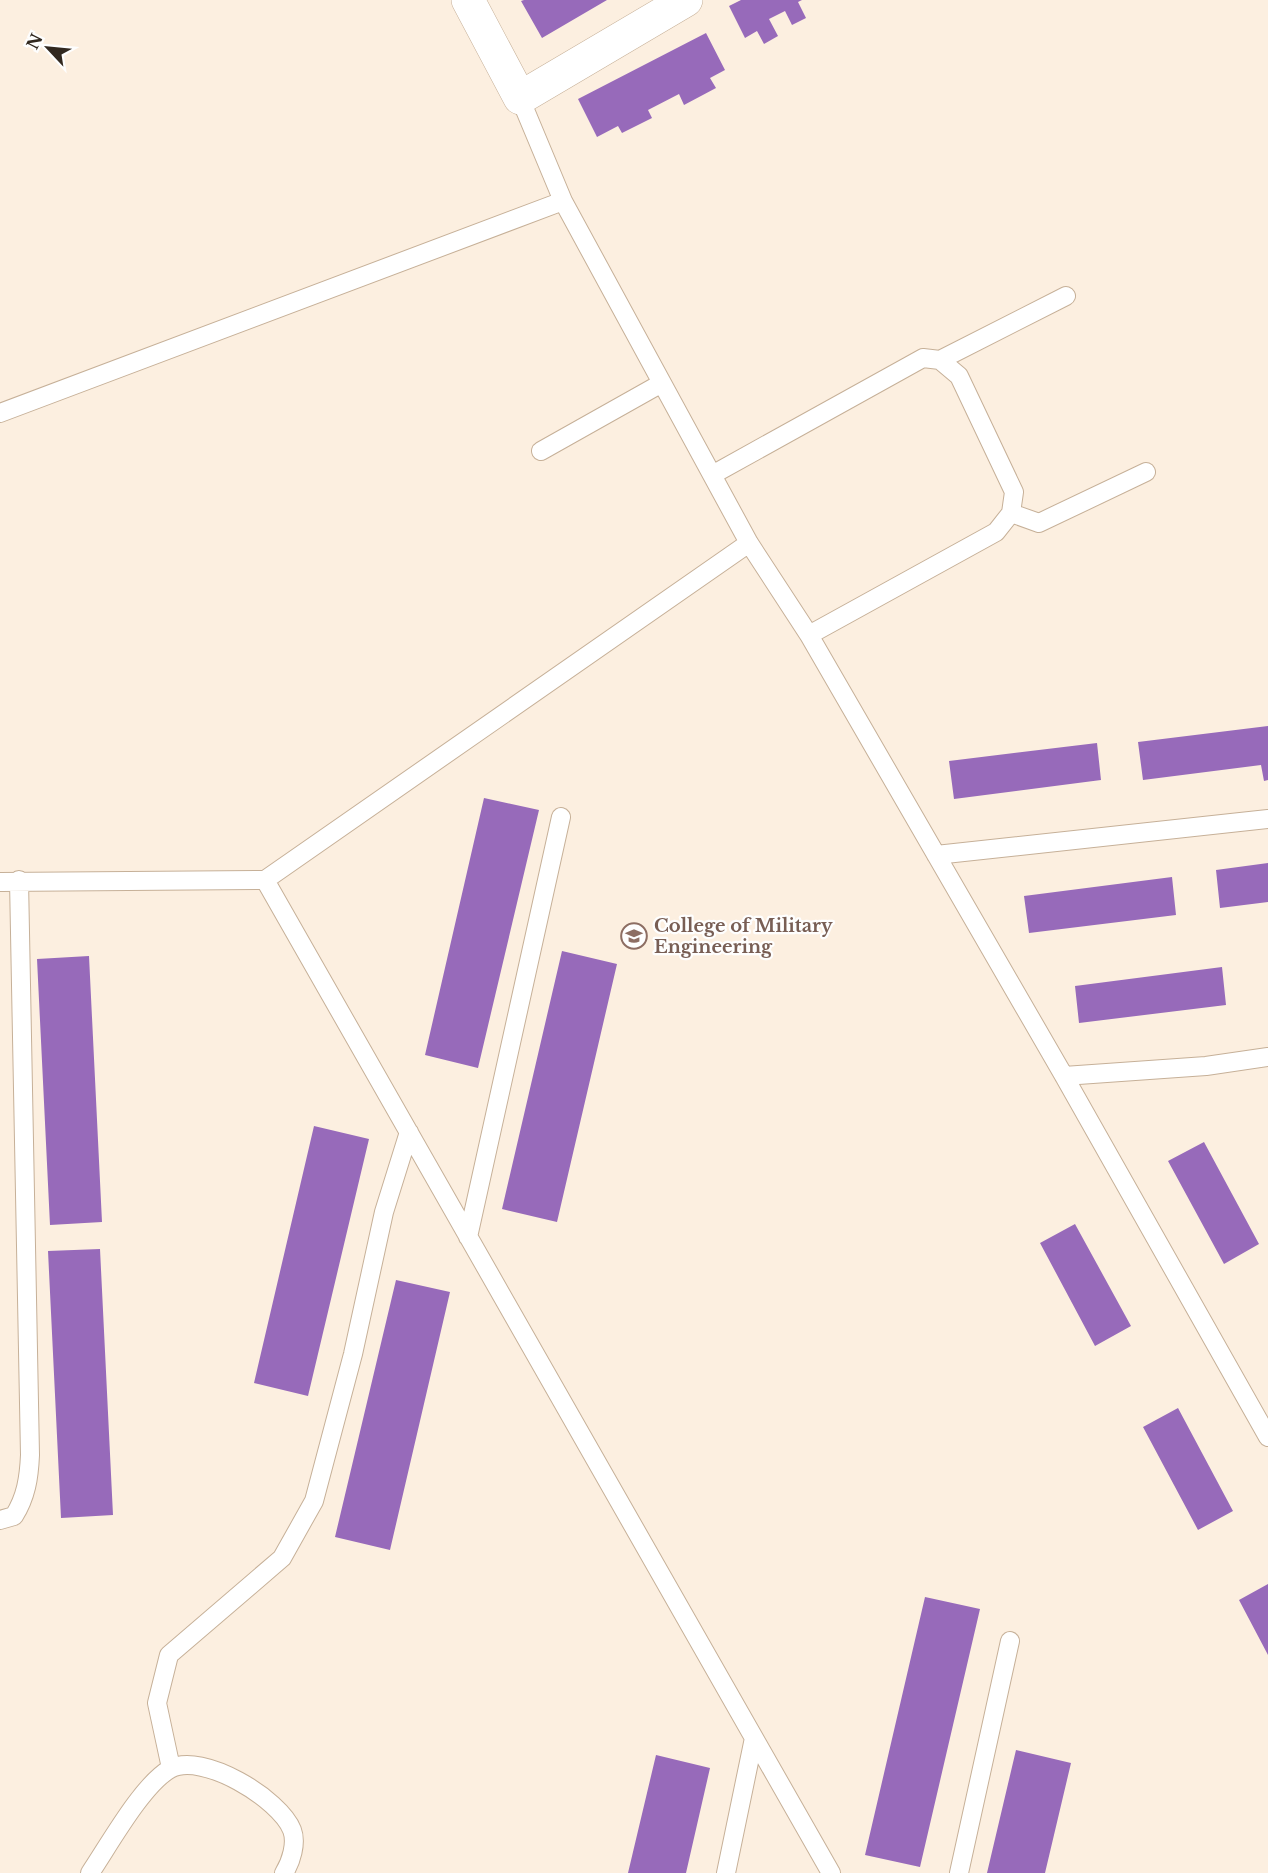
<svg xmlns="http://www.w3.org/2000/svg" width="1268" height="1873" font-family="'Libre Baskerville',serif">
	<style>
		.building { fill: #976aba }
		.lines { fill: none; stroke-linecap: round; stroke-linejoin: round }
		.service-casing { stroke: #c6b098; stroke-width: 20 }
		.minor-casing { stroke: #c6b098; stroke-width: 34 }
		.service { stroke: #fff; stroke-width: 18 }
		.minor { stroke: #fff; stroke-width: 33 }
		.labels { text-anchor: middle; stroke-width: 4.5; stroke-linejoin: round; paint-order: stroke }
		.education-label { font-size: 18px; font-weight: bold; fill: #785e54; stroke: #fefefe; text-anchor: start }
	</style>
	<rect width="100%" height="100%" fill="#fcefe0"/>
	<path class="building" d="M524 0H607L542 38 521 1Z
		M741 0H802L798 2 806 18 792 25 785 11 769 19 778 36 764 44 757 31 745 38 729 6Z
		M706 33 725 70 710 78 716 88 684 105 679 94 648 110 652 118 622 133 618 126 597 137 578 99Z
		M1268 726V780L1264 781 1261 765 1143 780 1138 742Z
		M1097 743 1101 780 954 799 949 761Z
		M484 798 539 810 478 1068 425 1055Z
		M1268 863V902L1220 908 1216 870Z
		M1172 877 1176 915 1029 933 1024 896Z
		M562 951 617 964 557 1222 502 1209Z
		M89 956 102 1222 50 1225 37 959Z
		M1222 967 1226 1005 1079 1023 1075 986Z
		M314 1126 369 1139 308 1396 254 1383Z
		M1204 1142 1259 1244 1224 1264 1168 1161Z
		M1075 1224 1131 1326 1095 1346 1040 1243Z
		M100 1249 113 1515 61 1518 48 1251Z
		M396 1280 450 1292 390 1550 335 1537Z
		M1178 1408 1233 1511 1198 1530 1143 1427Z
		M1268 1584V1655L1239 1600Z
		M925 1597 980 1609 920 1867 865 1855Z
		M1016 1750 1071 1763 1045 1873H987Z
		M656 1755 710 1768 686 1873H628Z"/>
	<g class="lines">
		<g class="service-casing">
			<path id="service" d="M520 98 563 201 749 543 809 635 1064 1076 1268 1437
				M940 360 1066 296
				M0 413 563 201
				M541 451 662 383
				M712 475 923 358 940 360 959 376 1014 492 1011 513 996 532 809 635
				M1011 513 1039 523 1146 472
				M936 855 1268 819
				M265 880 831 1873
				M0 882 265 880 749 543
				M1064 1076 1206 1066 1268 1057
				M468 1237 561 817
				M0 1520 14 1516C26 1497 29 1478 30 1455L19 880
				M171 1768 157 1703 169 1655 282 1558 314 1501 353 1354 384 1212 409 1132
				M90 1873C109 1845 142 1785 170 1769 202 1751 280 1799 292 1830 297 1843 291 1862 284 1873
				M726 1873 754 1738
				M959 1873 1010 1641"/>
		</g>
		<g class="minor-casing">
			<path id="minor" d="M468 0 520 98 686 0"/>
		</g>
		<use href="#service" class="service"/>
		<use href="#minor" class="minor"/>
	</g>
	<defs>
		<g id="university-ring" transform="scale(1.35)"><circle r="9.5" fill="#fefefe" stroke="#8d6e63" stroke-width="1.5"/><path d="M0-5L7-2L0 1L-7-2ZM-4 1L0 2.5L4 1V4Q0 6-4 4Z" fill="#8d6e63"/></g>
	</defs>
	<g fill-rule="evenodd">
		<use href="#university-ring" x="634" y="936"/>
	</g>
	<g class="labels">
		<g class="education-label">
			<text x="654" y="932">College of Military<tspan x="654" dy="21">Engineering</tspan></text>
		</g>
	</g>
	<g transform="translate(48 48) rotate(296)" stroke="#fefefe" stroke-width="4.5" paint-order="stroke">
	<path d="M0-4.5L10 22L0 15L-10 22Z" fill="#31281f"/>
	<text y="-9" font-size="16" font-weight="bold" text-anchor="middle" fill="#31281f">N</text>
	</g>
</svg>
